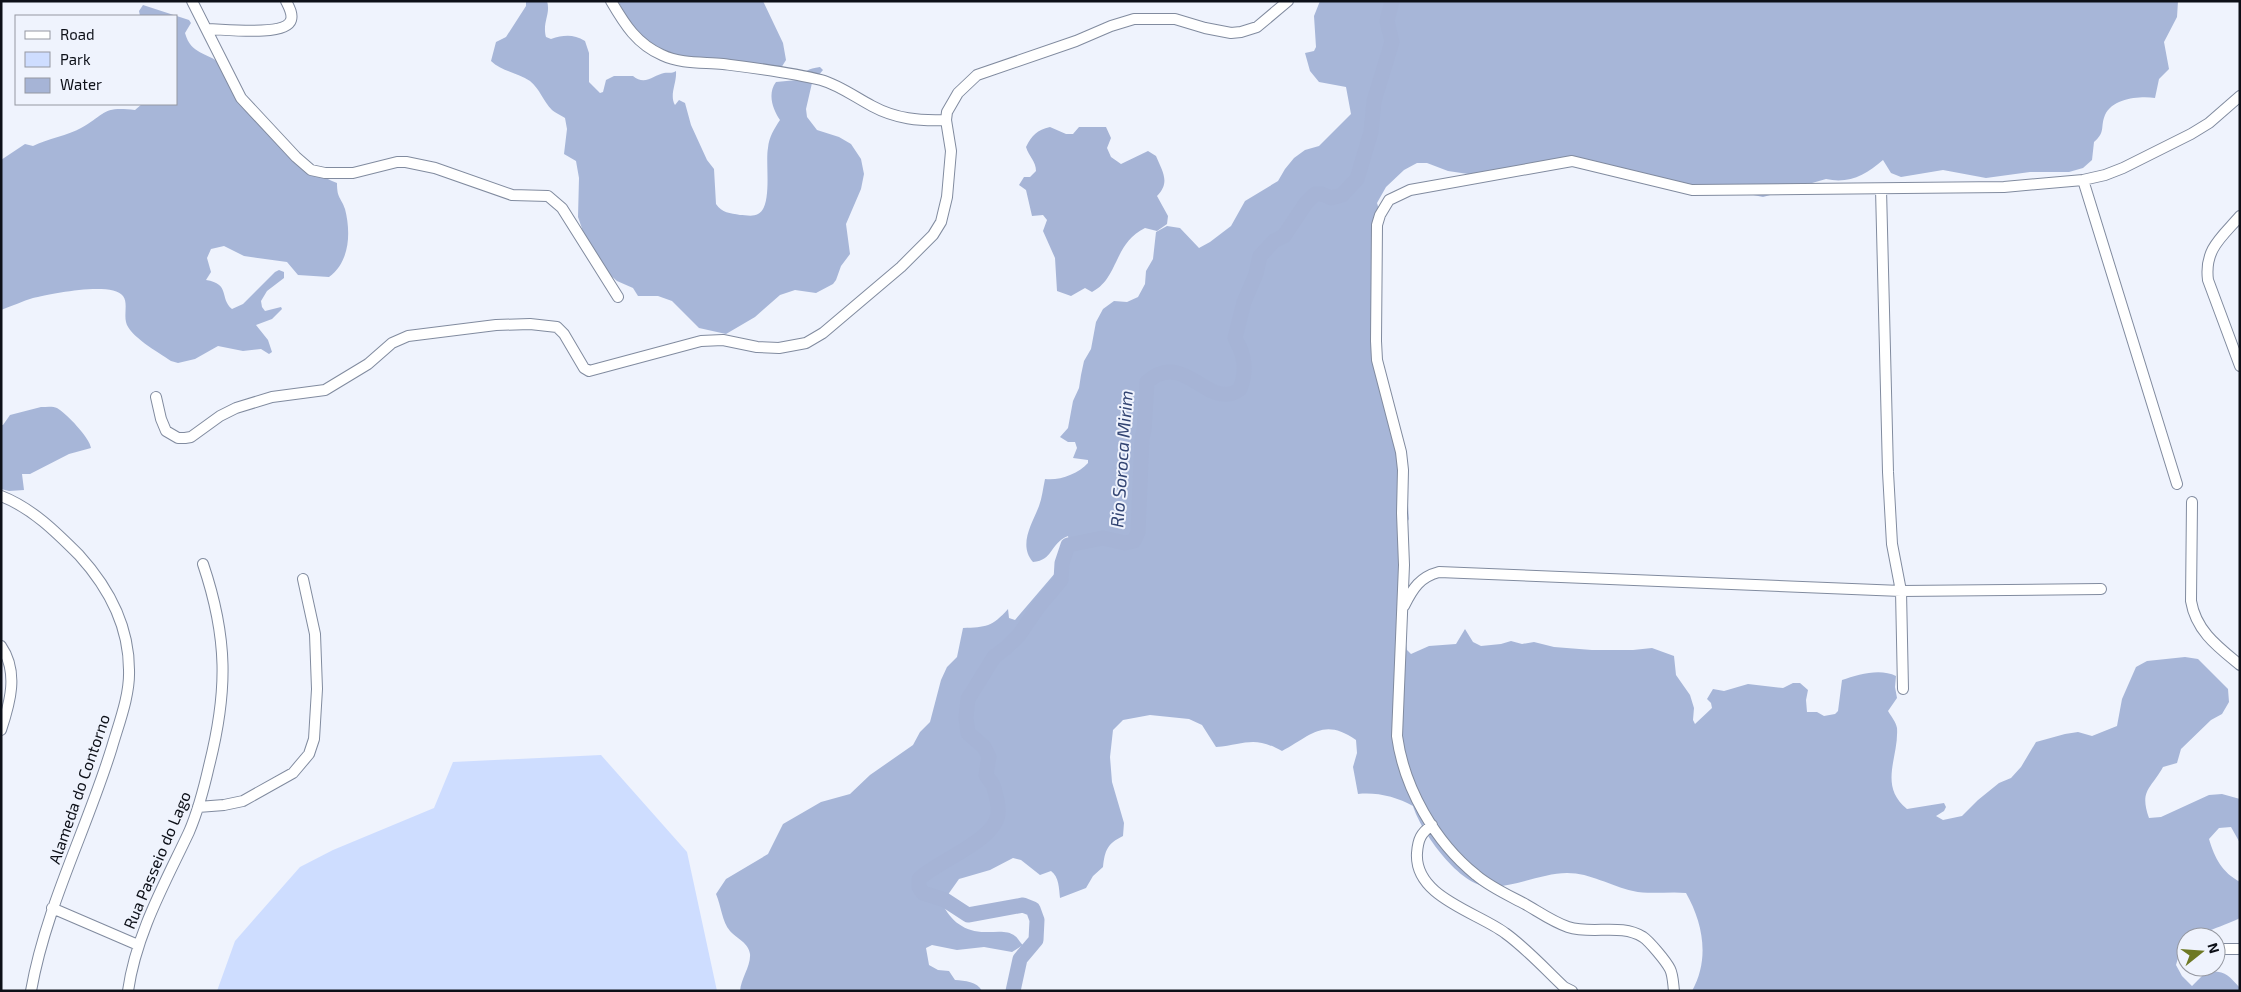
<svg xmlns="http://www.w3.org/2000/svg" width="2241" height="992" font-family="'Exo 2',sans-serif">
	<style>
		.green { fill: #ceddff }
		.forest { fill: #a7b6d8 }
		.water { fill: #a6b4d6 }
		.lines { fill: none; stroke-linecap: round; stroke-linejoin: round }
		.river { stroke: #a6b4d6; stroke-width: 15 }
		.minor-casing { stroke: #818b9f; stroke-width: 12 }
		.minor { stroke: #fff; stroke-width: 10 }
		.labels { text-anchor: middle; stroke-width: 4; stroke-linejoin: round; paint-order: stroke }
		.street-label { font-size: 16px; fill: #0d1018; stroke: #eff3fd }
		.water-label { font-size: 18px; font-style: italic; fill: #324472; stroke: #eff3fd }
	</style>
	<rect width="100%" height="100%" fill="#eff3fd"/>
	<path class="green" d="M601 755 687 852 717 991H217L235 941 300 867 333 850 434 808 453 762Z"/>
	<path class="forest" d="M526 1H547C551 14 542 22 546 37L551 39C564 35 573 34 585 41L589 53V82L600 93 603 92 606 80 614 76H633C645 86 654 75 664 73 669 72 671 74 676 71 677 83 669 95 675 105L679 100 685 103 691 125 707 160 714 169 716 204C722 213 730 213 740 215 745 215 753 217 758 214 773 207 765 162 768 148 769 137 774 129 780 120 773 110 767 94 776 82L797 80C804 71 808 69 820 67L823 70 812 83 806 109 807 117 817 130 839 137 851 144 861 159 864 174 861 189 846 224 850 254 841 266 836 280 833 284 816 293 795 290 780 295 755 317 726 334 699 328 672 301 658 296H638L633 288 617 281 600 266 587 243 578 217 579 178 576 161 564 154 567 129 565 118C561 115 555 113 552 110 543 101 540 89 530 81 518 73 501 71 491 61L496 42 506 37 526 6Z
		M618 1H763L783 43 786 60 781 68 663 54 632 27Z
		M1320 1H2178L2177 17 2164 42 2169 69 2159 79 2155 98C2140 96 2113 98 2105 115 2100 127 2106 132 2094 142L2092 160 2083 168 2069 172H2030L1986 178 1943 170 1901 177 1891 173 1883 160C1866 175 1849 184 1826 179L1763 197 1739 192 1657 183 1581 159 1475 175 1448 171 1427 163H1417L1404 170 1386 187 1377 203 1381 216 1382 240 1377 362 1406 475 1409 521 1407 517 1405 638 1407 650 1411 654 1429 646 1456 644 1465 629 1473 642 1481 646 1501 644 1511 641 1522 644 1534 642 1554 647 1592 650H1633L1652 648 1674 656 1676 675 1690 695 1694 708 1693 720 1695 724 1712 708 1711 703 1707 699 1713 689 1724 691 1748 684 1783 688 1793 683H1800L1808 690 1806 700 1807 712H1817L1824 716 1835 714 1838 711 1842 680C1858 674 1881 668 1896 676L1895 687 1897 698 1888 711C1891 716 1896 722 1897 728 1899 758 1878 785 1907 809L1944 803 1946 807 1944 811 1936 816 1943 820 1962 816 1978 800 1999 783 2011 778 2021 767 2036 742 2065 734 2078 732 2092 736 2117 726 2122 699 2136 667 2147 661 2185 657 2198 659 2228 689 2229 702 2222 714 2211 720 2181 749 2177 763 2163 767C2151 789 2139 790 2149 818L2161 817 2209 795 2222 794 2240 799V843L2231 827 2219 828 2209 839C2215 859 2222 872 2240 882V918C2231 923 2193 937 2186 937V944L2180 951 2176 965 2182 976 2192 986 2206 972C2225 970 2228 975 2240 988V991H1692C1710 959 1703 923 1686 893 1669 891 1650 895 1633 891 1610 886 1591 873 1567 873 1544 873 1517 886 1492 887 1461 889 1421 832 1413 806 1397 797 1377 792 1358 794L1353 767 1357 753 1356 740C1323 717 1311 736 1282 751 1253 735 1245 745 1216 747L1202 725 1189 719 1150 715 1123 720 1113 730 1110 757 1112 782 1124 823 1123 836C1107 844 1105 850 1103 867L1093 876 1086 888 1060 898C1059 888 1059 877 1051 871L1040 875 1021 860 1013 858 990 870 959 879 942 903C951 922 966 933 988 932 997 932 1008 930 1015 936 1018 938 1020 943 1023 945L1012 952 984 947 957 950 932 945 926 948 929 965 938 970 949 971 955 980C965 981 977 981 982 991H740C741 978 751 966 750 954 749 943 736 938 730 931 722 922 721 905 716 894L726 879 768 854 783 824 821 802 850 794 870 775 913 745 920 732 930 722 941 680 947 667 957 657 963 628C986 627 992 627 1008 609L1009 618 1015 620 1056 572 1069 541 1068 536C1049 544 1054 560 1033 562 1018 545 1032 524 1039 506 1042 498 1043 488 1045 479 1059 481 1078 474 1088 463V460L1073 458 1077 448 1075 442H1068L1060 437 1068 428 1073 401 1079 388 1081 375 1084 361 1091 349 1096 322 1103 309 1114 301 1127 302 1138 297 1145 284 1146 271 1153 259 1156 232 1167 226 1180 228 1199 248 1210 242 1231 226 1245 201 1278 181 1285 169 1294 158 1305 150 1319 146 1351 114 1346 87 1319 82 1310 71 1305 53 1314 51 1316 47 1314 16Z
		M143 5 189 20 191 23 185 33C191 55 207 52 221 64 229 72 233 84 239 93 262 124 301 169 337 183 337 199 341 197 345 209 351 232 350 262 329 277L298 275 287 262 244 256 224 246 211 249 207 258 211 272 206 280C231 284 219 298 232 309L243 304 275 272 279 270 284 272V278L267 291 261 301 262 307 265 311 281 307 282 309 272 319 256 325 268 340 272 352 269 354 261 349 243 351 218 346 195 359 178 363 171 361C158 352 129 336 126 322 124 314 128 302 123 296 112 281 50 294 33 298 23 301 12 306 1 310V160L25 144 33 146C47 139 69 135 81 128 106 114 102 106 135 110L142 104H176V16H140L139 11Z
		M41 407C46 407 53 406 57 408 66 413 90 438 91 448L69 454 30 474H22L24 490 9 491 1 489V425H3L10 415Z"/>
	<path class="water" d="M1050 127 1066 134H1073L1079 127H1106L1111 138 1107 148 1111 157 1121 164 1148 151 1156 156C1162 171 1171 182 1157 196L1168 216 1167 224 1157 231 1145 228C1113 244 1119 278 1092 292L1085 288 1071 296 1057 291 1055 258 1043 231 1047 220 1043 215 1032 216 1026 190 1019 185 1024 177H1030L1036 171C1036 161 1029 157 1026 147 1032 135 1037 130 1050 127Z"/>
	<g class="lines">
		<path class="river" d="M1013 991 1020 959 1036 940 1037 920 1033 909 1023 905 968 915 945 900 923 893 919 887V879C937 861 995 841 998 814 999 807 996 795 994 788 993 783 988 779 986 775L989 757 984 747 968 733 966 718 968 699 994 657 1007 647 1019 635 1039 606 1061 580 1062 563 1068 545 1103 538 1125 543 1134 541 1138 532 1142 438 1144 430 1147 382C1180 352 1203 399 1229 394 1233 394 1237 391 1240 389 1247 370 1245 356 1235 338L1244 302 1256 274 1260 256 1274 241 1284 236 1306 203 1315 194H1322L1331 198 1342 195 1357 179 1371 132 1374 101 1392 42 1387 21 1392 1"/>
		<g class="minor-casing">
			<path id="minor" d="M192 1 241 98 296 157 311 170 325 173H353L397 162H406L435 168 512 195 548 196 562 208 618 297
				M611 1C625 25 637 44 662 55 681 64 703 62 723 64 755 68 789 72 821 80 839 85 855 97 872 106 896 119 919 121 946 120
				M208 29C223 29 286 37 291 20 293 14 289 7 286 1
				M2083 180 2177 484
				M1881 189 1888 472 1892 544 1901 591 1903 689
				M2240 216C2222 237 2204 249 2208 280L2240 366
				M156 397 161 419 166 431 178 438H185L191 437 220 416 236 408 272 397 325 390 368 364 392 343 408 336 496 325 530 324 557 327 564 334 584 368 589 371 701 341 723 340 757 347 779 348 806 343 823 333 901 267 933 235 941 222 947 197 951 151 946 120 947 112 958 93 977 75 1076 41 1111 26 1134 19H1175L1205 28 1231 33 1241 32 1257 27 1288 1
				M1 496C32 508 56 532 79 555 109 588 129 625 129 670 130 695 119 723 112 747 87 829 46 906 31 991
				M2192 502 2191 601C2196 631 2218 647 2240 665
				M1404 606C1413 588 1420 577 1439 572L1901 591 2101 589
				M1 646C19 672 10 703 1 730
				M198 807 224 805 243 801 293 773 309 754 314 739 317 689 315 634 303 579
				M1432 825C1421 833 1418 839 1417 853 1414 897 1477 912 1505 933 1526 948 1545 969 1564 987L1572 991
				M52 908 138 945
				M2220 949H2240
				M128 991C136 934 165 883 189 832 198 811 204 788 209 766 228 691 228 638 203 564
				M1674 991C1673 983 1673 975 1670 969 1666 961 1649 941 1643 937 1620 923 1593 935 1568 927 1553 922 1539 912 1525 904 1508 895 1490 887 1476 875 1435 842 1404 788 1397 736L1404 565 1402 513 1403 470 1401 452 1377 360 1376 341 1377 225 1380 215 1389 200 1410 190 1572 161 1692 190 2004 187 2083 180 2105 175 2123 168 2191 134 2209 123 2240 96"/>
		</g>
		<use href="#minor" class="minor"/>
	</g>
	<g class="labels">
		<g class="street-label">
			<text transform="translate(79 789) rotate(-71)" y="6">Alameda do Contorno</text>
			<text transform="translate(157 860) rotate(-67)" y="6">Rua Passeio do Lago</text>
		</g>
		<g class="water-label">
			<text transform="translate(1122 459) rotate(-86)" y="6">Rio Soroca Mirim</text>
		</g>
	</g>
	<rect width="2241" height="992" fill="none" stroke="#0d1018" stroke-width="5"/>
	<rect x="15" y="15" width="162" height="90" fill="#eff3fd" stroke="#9598a1"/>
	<rect x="25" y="31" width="25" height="8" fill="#ffffff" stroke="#9598a1"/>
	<text x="60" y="40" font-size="15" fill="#0d1018">Road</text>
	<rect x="25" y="52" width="25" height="15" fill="#ceddff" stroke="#9598a1"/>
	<text x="60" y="65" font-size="15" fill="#0d1018">Park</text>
	<rect x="25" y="78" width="25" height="15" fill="#a6b4d6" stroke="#9598a1"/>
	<text x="60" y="90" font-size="15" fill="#0d1018">Water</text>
	<g transform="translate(2201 952) rotate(73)"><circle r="24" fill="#eff3fd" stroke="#9598a1"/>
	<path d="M0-4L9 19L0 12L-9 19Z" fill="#6e7924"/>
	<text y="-8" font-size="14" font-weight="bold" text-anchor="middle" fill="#0d1018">N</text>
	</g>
</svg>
